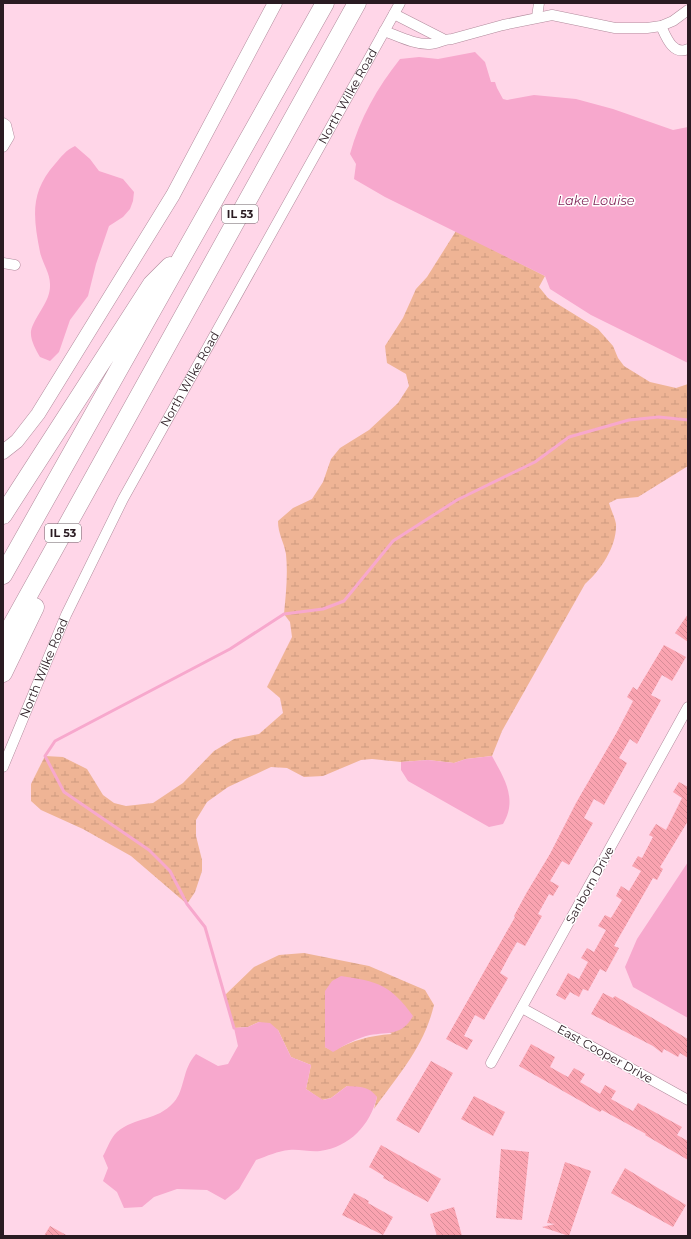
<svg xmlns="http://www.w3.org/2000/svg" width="691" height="1239" font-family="Montserrat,sans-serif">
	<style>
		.wetland { fill: url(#wetland-marsh); fill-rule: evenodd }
		.water { fill: #f7a8cd }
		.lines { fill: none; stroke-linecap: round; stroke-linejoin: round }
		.stream { stroke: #f7a8cd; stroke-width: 3 }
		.building { fill: url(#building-back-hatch) }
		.street-casing { stroke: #b18b9c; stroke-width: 11 }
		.secondary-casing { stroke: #b18b9c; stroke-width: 15 }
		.highway-casing { stroke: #b18b9c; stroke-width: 19 }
		.street { stroke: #fff; stroke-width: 10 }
		.secondary { stroke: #fff; stroke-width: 14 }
		.highway { stroke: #fff; stroke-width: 18 }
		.labels { text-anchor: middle; stroke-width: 3; stroke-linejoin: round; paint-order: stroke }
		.shield { fill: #fff; stroke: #6a5f64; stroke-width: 1 }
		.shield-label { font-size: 11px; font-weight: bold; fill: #2a1b22 }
		.street-label { font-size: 12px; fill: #2a1b22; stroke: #fff }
		.water-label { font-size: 13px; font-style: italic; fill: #802759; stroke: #fff }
	</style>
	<defs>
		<pattern id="wetland-marsh" width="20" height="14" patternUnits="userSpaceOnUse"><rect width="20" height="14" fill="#efb495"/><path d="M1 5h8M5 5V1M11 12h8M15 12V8" fill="none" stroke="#cd9a80"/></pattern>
		<pattern id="building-back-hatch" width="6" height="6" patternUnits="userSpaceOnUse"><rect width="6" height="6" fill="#faa3b0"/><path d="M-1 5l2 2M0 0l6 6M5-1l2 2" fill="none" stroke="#d68c97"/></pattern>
	</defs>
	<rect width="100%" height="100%" fill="#ffd6e8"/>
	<path class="wetland" d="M456 231 545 276 539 287 548 298 598 329 613 346 618 358 624 366 650 382 676 388 688 384V466L638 497 617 499 609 503C611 510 615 518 616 524 617 546 601 570 585 584L502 731 492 756 466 759 454 763 428 760 401 762 372 759 361 760 323 776 304 777 287 768 271 767 228 787 207 802 196 820V836L202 860V871L195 892 187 904 131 856 83 829 41 810 31 801V784L45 756 63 757 87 769 103 795 114 803 126 806 153 803 183 783 214 751 234 739 259 734 283 713 280 698 267 687 292 637 290 622 284 614C286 594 288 574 286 554 284 542 278 534 278 521L293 508 312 499 323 482 331 459 340 448 369 430 398 403 409 386 406 374 387 363 385 346 403 318 416 289 427 277Z
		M304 953 369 966 425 990 434 1005C424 1047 399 1074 374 1109L377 1097 347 1086 331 1098 322 1100 306 1089 311 1065 291 1057 278 1030 259 1022 248 1027 234 1028 224 996 254 967 279 955ZM325 991 392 1034C368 1036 354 1040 333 1051L325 1047Z"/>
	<path class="water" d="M475 52 485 62 491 82H495L497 88 503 99 507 100 534 95 576 99 613 109 673 130 688 127V363L591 315 550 289 545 276 385 197 354 179 356 164 350 154C360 118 377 88 400 59L419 57 438 59Z
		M75 146 90 159 99 171 123 179 134 192 133 201 130 209 123 217 109 226 96 264 88 296 70 320 59 352 50 361 40 357C36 350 30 340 31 331 35 315 51 302 50 284 50 273 42 262 40 252 33 217 30 192 55 164 61 157 66 150 75 146Z
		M492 756C504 778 518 799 503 824L489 827 408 781 401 770V762L428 760 454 763 466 759Z
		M688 862V1018L633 987 625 967 637 939Z
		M341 976C377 981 391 985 413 1016 402 1036 388 1032 370 1035 357 1038 345 1045 333 1052L325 1047V991L332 981Z
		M259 1022 270 1023 278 1030 291 1057 311 1065 306 1089 323 1100 331 1098 347 1086C360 1087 369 1086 377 1097 370 1125 350 1147 320 1151 310 1152 299 1149 289 1150 278 1151 267 1156 256 1160L239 1189 225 1200 207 1190 177 1189 154 1197 142 1207 124 1208 117 1192 103 1181 108 1168 103 1156C107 1149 111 1137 117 1132 136 1116 156 1122 174 1102 185 1090 182 1069 196 1054L218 1066 228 1064 238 1046 234 1028 248 1027Z"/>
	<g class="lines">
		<path class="stream" d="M234 1028 205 927 187 904 170 871 149 850 64 792 45 756 55 741 230 649 284 614 323 609 344 601 393 541 457 500 535 462 569 437 629 420 659 417 688 420"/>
	</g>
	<path class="building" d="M688 614V642L675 633Z
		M664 645 686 657 672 681 662 675 651 695 661 700 637 744 630 739 619 758 627 763 604 805 594 799 584 818 593 823 569 865 562 861 550 881 559 886 553 896 549 894 538 914 542 916 525 946 517 942 508 958 500 973 508 978 484 1020 475 1015 464 1036 473 1040 467 1050 446 1039 515 917 514 916 527 892 550 854 576 803 617 732 633 701 627 697 633 687 637 690Z
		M679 782 688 787V821L660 867 663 869 657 880 653 878 614 946 619 948 606 972 600 969 588 991 583 989 579 997 570 992 565 1000 556 995 568 973 579 979 588 962 581 958 587 948 594 952 606 930 598 926 605 915 611 918 622 900 616 896 621 886 629 891 641 871 632 866 638 856 642 858 653 837 649 835 656 824 666 830 682 798 673 792Z
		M603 993 613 998 615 996 688 1039V1058L680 1053 678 1057 664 1049 662 1053 653 1046 591 1014Z
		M531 1044 555 1057 550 1067 568 1077 574 1068 585 1074 580 1082 600 1094 605 1085 616 1091 611 1099 633 1111 638 1103 682 1127 677 1135 688 1141V1160L645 1135 646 1134 602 1110 600 1112 519 1066Z
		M431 1061 453 1073 419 1133 396 1120Z
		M474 1096 505 1112 493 1136 461 1119Z
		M381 1145 441 1179 428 1202 383 1178 384 1176 369 1167Z
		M501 1149 529 1152 522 1220 496 1218Z
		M565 1162 591 1171 569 1236 542 1227 555 1224 547 1223Z
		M625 1168 686 1205 673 1227 611 1193Z
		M354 1193 369 1201 368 1203 393 1217 383 1235 342 1215Z
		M454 1207 462 1236H437L430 1214Z
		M50 1226 68 1236H44Z"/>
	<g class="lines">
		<g class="street-casing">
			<g id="street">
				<path d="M394 14 443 39"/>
				<path d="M537 17 539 3"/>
				<path d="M661 26C666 37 673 56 688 49"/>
				<path d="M384 31C398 36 415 45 430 44 437 44 444 39 452 39L503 25 552 15 615 28H647L661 26 673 21 688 10"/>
				<path d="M3 123 6 125 9 137 3 147"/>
				<path d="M3 263 15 265"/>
				<path id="s1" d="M3 767 66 615 123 499 400 3"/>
				<path d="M522 1008 688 1100"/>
				<path d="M491 1063 688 707"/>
			</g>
		</g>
		<g class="secondary-casing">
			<path id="secondary" d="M3 452 17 441 38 414 173 195 275 3"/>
		</g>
		<g class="highway-casing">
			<path id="highway" d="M3 515 152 284 170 266
				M3 575 325 3
				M3 641 357 3
				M3 673 35 607"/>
		</g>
		<use href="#street" class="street"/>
		<use href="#secondary" class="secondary"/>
		<use href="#highway" class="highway"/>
	</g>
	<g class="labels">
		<g class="shield">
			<rect x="222" y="205" width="36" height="18" rx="3"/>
			<rect x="45" y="524" width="36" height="18" rx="3"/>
		</g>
		<g class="shield-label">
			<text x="240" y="218">IL 53</text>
			<text x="63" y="537">IL 53</text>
		</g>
		<g class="street-label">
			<text dy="4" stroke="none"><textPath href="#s1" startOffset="755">North Wilke Road</textPath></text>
			<text dy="4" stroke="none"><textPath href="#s1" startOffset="431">North Wilke Road</textPath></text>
			<text dy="4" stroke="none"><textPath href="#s1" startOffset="107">North Wilke Road</textPath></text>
			<text transform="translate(590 885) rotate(-61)" y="4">Sanborn Drive</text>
			<text transform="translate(605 1054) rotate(29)" y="4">East Cooper Drive</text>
		</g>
		<g class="water-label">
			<text x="596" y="205">Lake Louise</text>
		</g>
	</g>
	<rect width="691" height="1239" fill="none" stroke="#2a1b22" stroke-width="8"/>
</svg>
